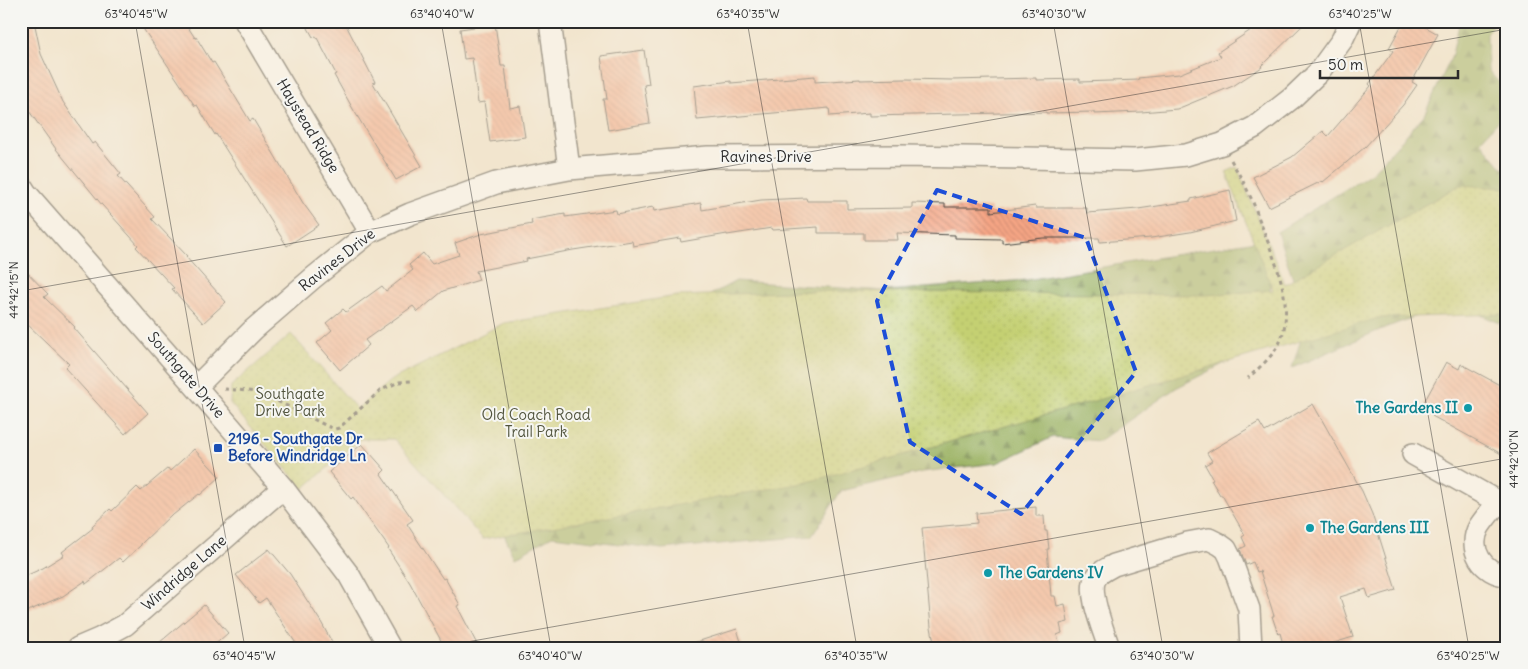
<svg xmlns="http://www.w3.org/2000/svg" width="1528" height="669" font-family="Delius,sans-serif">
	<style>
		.forest { fill: url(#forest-firs); stroke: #636e48 }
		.park { fill: url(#park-dots); stroke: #787e4e }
		.building { fill: url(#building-back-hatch) }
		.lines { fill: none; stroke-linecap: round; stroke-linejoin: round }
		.minor-casing { stroke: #494743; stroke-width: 24 }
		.path { stroke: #494743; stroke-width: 3; stroke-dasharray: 4 4; stroke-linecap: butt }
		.minor { stroke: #fff; stroke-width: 21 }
		.marked { fill: none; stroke: #1d4ed8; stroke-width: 4; stroke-dasharray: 10 6; stroke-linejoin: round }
		.ticks { fill: none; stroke: #2b2b2b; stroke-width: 1; stroke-opacity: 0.45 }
		.culture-dot { fill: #0f9aa8; stroke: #f6f6f2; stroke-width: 2 }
		.transit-dot { fill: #1a4fb4; stroke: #f6f6f2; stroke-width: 2 }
		.labels { text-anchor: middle; stroke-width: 4; stroke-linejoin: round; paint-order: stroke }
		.street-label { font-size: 15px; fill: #2b2b2b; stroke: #f6f6f2 }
		.park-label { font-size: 15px; fill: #51543d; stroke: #f6f6f2 }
		.culture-label { font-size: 15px; font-weight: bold; fill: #0d838f; stroke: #f6f6f2; text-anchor: start }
		.transit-label { font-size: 15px; font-weight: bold; fill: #164399; stroke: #f6f6f2; text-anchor: start }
		.neatline { fill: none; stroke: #2b2b2b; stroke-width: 2 }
		.ticks-label { font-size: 12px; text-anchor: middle; fill: #2b2b2b }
	</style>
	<defs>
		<pattern id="forest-firs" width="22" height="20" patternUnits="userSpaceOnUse" patternTransform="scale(1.25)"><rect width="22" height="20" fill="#9bb264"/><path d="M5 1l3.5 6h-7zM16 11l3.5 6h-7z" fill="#7f9153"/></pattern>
		<pattern id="park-dots" width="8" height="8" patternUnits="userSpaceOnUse" patternTransform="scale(1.25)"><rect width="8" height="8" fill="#c4d072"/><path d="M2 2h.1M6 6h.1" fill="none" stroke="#a9b363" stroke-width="1.8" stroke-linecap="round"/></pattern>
		<pattern id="building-back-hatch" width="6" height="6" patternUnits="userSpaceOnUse" patternTransform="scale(1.25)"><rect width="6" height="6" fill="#f7a685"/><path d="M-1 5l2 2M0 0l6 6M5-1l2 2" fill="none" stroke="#c8876d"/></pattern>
	</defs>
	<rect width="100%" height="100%" fill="#f6f6f2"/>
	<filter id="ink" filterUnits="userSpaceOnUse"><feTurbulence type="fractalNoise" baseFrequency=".02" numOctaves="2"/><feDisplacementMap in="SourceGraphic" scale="10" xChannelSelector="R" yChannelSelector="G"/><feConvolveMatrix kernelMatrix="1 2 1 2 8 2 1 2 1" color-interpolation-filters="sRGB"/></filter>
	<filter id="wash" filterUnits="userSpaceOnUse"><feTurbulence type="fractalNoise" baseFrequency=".0096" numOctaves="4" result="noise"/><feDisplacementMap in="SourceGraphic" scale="20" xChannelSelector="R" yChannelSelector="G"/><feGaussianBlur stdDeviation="1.12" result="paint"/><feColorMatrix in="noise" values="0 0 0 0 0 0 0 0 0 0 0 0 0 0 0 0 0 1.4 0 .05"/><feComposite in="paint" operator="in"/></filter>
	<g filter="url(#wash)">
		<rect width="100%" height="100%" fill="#f2e5ce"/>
		<path class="forest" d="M1460 21H1495L1487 34 1488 70 1507 92V112L1480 141 1503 169 1507 168V326L1452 303 1382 329 1292 368 1307 320 1277 232 1373 172 1424 115 1451 58Z
			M1255 241 1270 280V326L1247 352 1176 388 1099 441 1053 437 997 463 923 472 841 491 812 536 662 549 552 536 515 557 469 463 680 311 736 281 886 291 1027 280Z"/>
		<path class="park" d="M1237 167 1285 284 1460 185 1507 188V314L1379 318 1098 400 804 483 483 539 394 439H361L303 489 230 403 231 386 291 334 357 409 391 380 504 323 677 296 814 291 1205 295 1273 290 1226 172Z"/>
		<g id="blocks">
			<path class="building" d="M21 21H34L41 54 63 102 92 144 95 142 121 174 118 176 155 217 152 219 187 256 186 257 226 302 203 323 172 289 174 288 136 247 138 245 102 205 56 149 29 111 21 94Z
				M138 21H184L195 38 196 37 212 63 214 62 250 121 253 119 303 203 319 225 287 246 216 134 215 135 197 105 195 106Z
				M304 21H344L375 82 373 83 422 166 396 180 353 109 334 75 336 74 316 36 313 37Z
				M1248 21H1307L1261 66 1262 67 1233 86 1177 109 1141 112 1094 114V112L1046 113V112L870 116V113L830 116 829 108 697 120 694 86 731 81V83L815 76V82L860 79V80L906 79 952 80 1036 78V80L1080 79V82L1139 80 1138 78 1179 74 1221 57 1218 52 1254 28Z
				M1404 21H1415L1438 34 1412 82 1417 85 1403 105 1365 147 1323 182 1322 181 1269 207 1253 177 1292 157 1323 131 1328 136 1371 86 1369 84 1393 51 1389 48Z
				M495 24 501 66H505L510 108 520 106 525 137 490 142 484 102 478 103 472 58 464 59 460 29Z
				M644 50 649 84 644 85 650 123 608 130 603 99H607L601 56Z
				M1230 190 1236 221 1190 232 1151 238 1100 242 1099 238H1043L1002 243V239L955 238V235L897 233 898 240H864V233H818V227L773 230 772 228 727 235V234L681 242 680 238 633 246 632 241 573 250 526 259 527 261 476 271 479 280 443 291 418 312 413 306 365 340 369 345 340 370 317 343 332 330 326 323 343 309 346 312 382 286 386 291 413 270 409 265 423 253 432 264 459 255 455 243 481 234 532 224 531 220 565 214V217L616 210 617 214 653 207 654 211 701 203 702 210 761 200 806 198 807 201H847V209L912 208V203L945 204V207H991V212L1035 206 1036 208H1087V213L1138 209 1191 201V199Z
				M21 266 48 294 44 297 75 327 74 328 148 413 125 434 65 368 69 364 25 322 28 320 21 313Z
				M1446 362 1459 369 1461 364 1507 389V457L1432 416 1435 411 1423 404Z
				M1313 404 1362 491 1372 514 1396 590 1369 598 1366 589 1340 597 1353 637 1318 648H1284L1280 633 1278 634 1272 616H1274L1260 571 1257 572 1253 562 1246 565 1240 549 1246 546 1242 537 1245 535 1222 495H1220L1211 480 1213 479 1205 465 1212 461 1207 453 1259 422 1265 432Z
				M362 444 385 470 381 474 413 520 407 524 443 579 445 578 460 605 457 606 479 648H445L410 583 388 549 389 548 353 497 351 499 329 472Z
				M194 449 220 477 200 495 199 494 173 515 172 514 141 544V545L123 562 119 558 86 584 85 581 63 596 21 614V578L43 568 64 555 62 552 93 528 92 526 110 509 112 511 137 487 141 491 168 468 170 471Z
				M1036 507V516H1044L1045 531H1047L1049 549H1047L1051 596H1055L1057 606 1065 604 1068 622 1060 624 1062 633 1057 635 1061 648H935L931 627 922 528 977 523 976 513Z
				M269 549 290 574 321 622 335 648H299L266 598 259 603 236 575Z
				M204 605 228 633 211 648H153Z
				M737 629 743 648H687V645Z"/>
		</g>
	</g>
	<g filter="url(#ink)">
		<use href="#blocks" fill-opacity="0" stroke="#494743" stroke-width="1"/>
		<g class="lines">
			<g class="minor-casing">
				<path id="minor" d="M245 21 370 232
					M550 21 569 169
					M21 185 26 193 196 387 283 488 349 575 390 648
					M196 387 254 329 313 278 370 232 410 214 496 183 569 169 708 157 901 156 1135 160 1186 155 1222 144 1255 127 1292 98 1318 73 1342 40 1351 21
					M1413 454 1507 507
					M1498 502C1492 510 1484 519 1479 527 1467 549 1483 574 1507 575
					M78 648 99 639 125 625 283 488
					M1109 648C1104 631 1088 595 1095 579 1099 572 1107 569 1114 565L1187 543 1209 539 1219 544 1226 549 1230 557 1249 609 1251 648"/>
			</g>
			<path class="path" d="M1231 160C1237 171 1244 182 1249 194 1255 205 1258 218 1263 229 1276 264 1296 308 1279 344 1272 357 1259 368 1248 378
				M224 389 259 392 327 426 335 429 339 428 381 390 399 382 411 381"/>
			<use href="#minor" class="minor"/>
		</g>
	</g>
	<path d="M0 0H1528V669H0ZM937 190 1086 238 1136 372 1021 514 910 442 877 301Z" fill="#f2e5ce" fill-opacity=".55" fill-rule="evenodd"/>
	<path class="marked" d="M937 190 1086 238 1136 372 1021 514 910 442 877 301Z"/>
	<path class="ticks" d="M135 21 245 648M441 21 551 648M747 21 857 648M1053 21 1163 648M1359 21 1469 648M21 291 1507 29M433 648 1507 458"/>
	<g class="culture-dot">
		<circle cx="1468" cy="408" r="5"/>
		<circle cx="1310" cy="528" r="5"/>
		<circle cx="988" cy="573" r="5"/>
	</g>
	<rect class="transit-dot" x="213" y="443" width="10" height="10" rx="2.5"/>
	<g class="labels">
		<g class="street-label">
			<text transform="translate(308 126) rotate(59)" y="5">Haystead Ridge</text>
			<text x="766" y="162">Ravines Drive</text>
			<text transform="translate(337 260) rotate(-38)" y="5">Ravines Drive</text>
			<text transform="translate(186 375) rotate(49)" y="5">Southgate Drive</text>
			<text transform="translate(184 573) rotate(-41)" y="5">Windridge Lane</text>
		</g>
		<g class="park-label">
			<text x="290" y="399">Southgate<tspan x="290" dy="17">Drive Park</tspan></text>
			<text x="536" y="420">Old Coach Road<tspan x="536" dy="17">Trail Park</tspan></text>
		</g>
		<g class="culture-label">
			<text x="1458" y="413" text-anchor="end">The Gardens II</text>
			<text x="1320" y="533">The Gardens III</text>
			<text x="998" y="578">The Gardens IV</text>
		</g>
		<g class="transit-label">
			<text x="228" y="444">2196 - Southgate Dr<tspan x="228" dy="17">Before Windridge Ln</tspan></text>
		</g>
	</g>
	<rect width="1528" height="669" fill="none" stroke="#f6f6f2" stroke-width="55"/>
	<path d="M1320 70v8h138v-8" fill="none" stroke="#2b2b2b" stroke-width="2.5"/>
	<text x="1328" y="70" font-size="15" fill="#2b2b2b" stroke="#f6f6f2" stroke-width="4" paint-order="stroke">50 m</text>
	<rect x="28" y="28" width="1472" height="614" class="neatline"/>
	<g class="ticks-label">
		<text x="136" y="18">63°40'45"W</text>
		<text x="442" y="18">63°40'40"W</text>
		<text x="748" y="18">63°40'35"W</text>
		<text x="1054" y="18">63°40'30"W</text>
		<text x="1360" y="18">63°40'25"W</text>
		<text transform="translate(14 290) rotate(-90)" y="4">44°42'15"N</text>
		<text transform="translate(1514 459) rotate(-90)" y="4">44°42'10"N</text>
		<text x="244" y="660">63°40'45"W</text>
		<text x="550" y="660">63°40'40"W</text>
		<text x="856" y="660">63°40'35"W</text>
		<text x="1162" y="660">63°40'30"W</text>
		<text x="1468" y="660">63°40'25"W</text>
	</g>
</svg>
